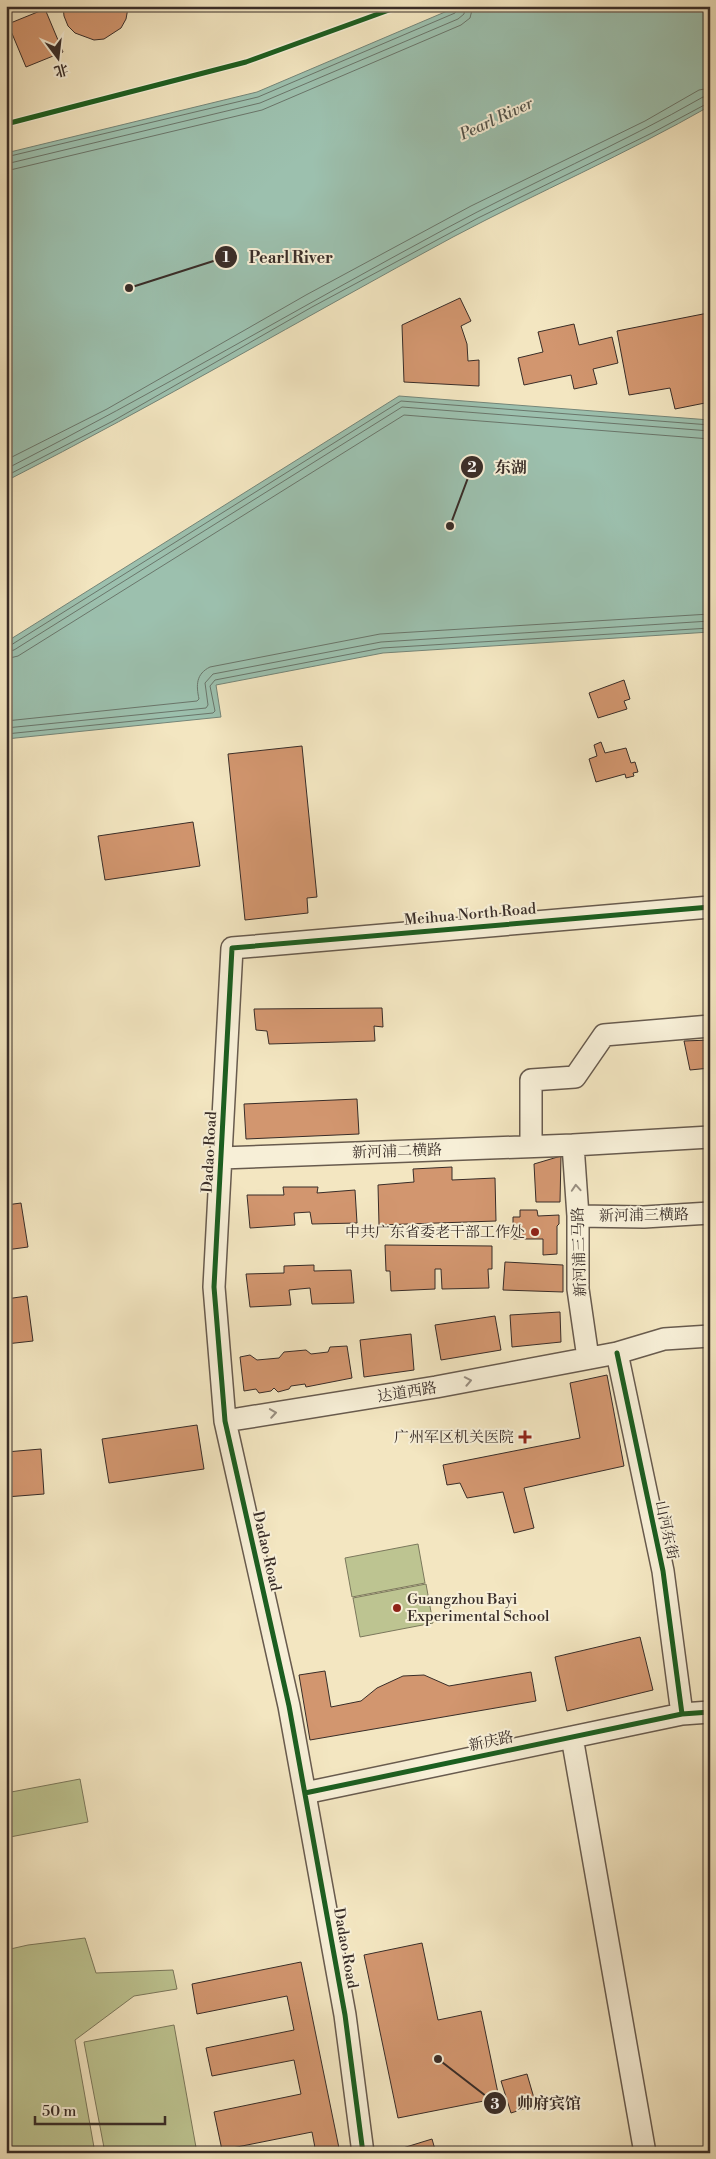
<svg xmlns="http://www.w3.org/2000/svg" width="716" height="2159" font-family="'Libre Bodoni','Noto Serif SC',serif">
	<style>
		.green { fill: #bdc491; stroke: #7b785c }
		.water { fill: #9cc0ae; stroke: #748578 }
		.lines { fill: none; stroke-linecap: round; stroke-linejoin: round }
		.shore { stroke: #6a766b; stroke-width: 1 }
		.building { fill: #d2966f; stroke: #392d28 }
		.street-casing { stroke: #685b4e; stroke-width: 24 }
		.street { stroke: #f7efd7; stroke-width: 21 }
		.cycleway-casing { stroke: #f7efd7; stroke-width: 8 }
		.cycleway { stroke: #1b5e20; stroke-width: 5 }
		.oneway { stroke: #988e80 }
		.poi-dot { fill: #8f2418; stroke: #f7efd7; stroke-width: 2 }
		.labels { text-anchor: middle; stroke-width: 4; stroke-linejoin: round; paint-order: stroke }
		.street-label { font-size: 15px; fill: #392d28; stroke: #f7efd7 }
		.poi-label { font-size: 15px; fill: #392d28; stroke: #f7efd7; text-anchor: end }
		.water-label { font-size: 16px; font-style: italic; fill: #52524a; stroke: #f7efd7 }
		.leader { fill: none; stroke: #392d28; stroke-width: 2 }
		.callout-dot { fill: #392d28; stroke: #f7efd7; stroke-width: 2 }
		.mark-label { font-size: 15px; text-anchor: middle; font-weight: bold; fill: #fff }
		.callout-label { font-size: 16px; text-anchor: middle; font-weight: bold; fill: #392d28; stroke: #f7efd7; stroke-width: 4; stroke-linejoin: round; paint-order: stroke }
	</style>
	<rect width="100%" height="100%" fill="#f3e6c1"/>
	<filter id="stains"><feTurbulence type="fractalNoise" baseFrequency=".004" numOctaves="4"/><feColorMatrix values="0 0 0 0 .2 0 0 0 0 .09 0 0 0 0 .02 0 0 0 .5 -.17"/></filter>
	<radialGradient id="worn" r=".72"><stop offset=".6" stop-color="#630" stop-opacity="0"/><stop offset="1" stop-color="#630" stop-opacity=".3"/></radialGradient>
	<path class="green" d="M418 1544 425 1583 352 1597 345 1558Z
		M426 1584 433 1623 360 1637 353 1598Z
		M80 1779 88 1822 10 1837 6 1817V1793Z
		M85 1938 96 1973 173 1970 177 1989 134 1996 75 2040 95 2153H6V1950L28 1945Z
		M174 2025 197 2153H105L84 2042Z"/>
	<path class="water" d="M459 6H710V106C626 154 538 192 453 237 303 318 157 404 6 481V153L257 92Z
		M399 396 710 420V632L383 653 216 685 221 717 6 739V642Z"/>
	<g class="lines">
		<path class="shore" d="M6 157 258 97 455 13 459 6
			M6 164 260 103 458 19 464 14 465 6
			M6 171 262 110 461 25 470 18 473 6
			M6 460 107 409 306 295 471 206 645 121 699 90 710 88
			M6 469C155 393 298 308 445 229 530 183 619 145 703 97L710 96
			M6 476 113 421 312 307 478 218 652 133 710 102
			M6 646 11 645 401 401 710 425
			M6 652 14 650 402 407 710 431
			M6 659 18 656 404 415 710 439
			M6 721 197 701 199 699C196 685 196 674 210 667L380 634 710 614
			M6 728 206 708 208 705 205 683 213 674 381 642 710 621
			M6 734 213 713 215 711 210 686 215 680 382 648 710 628"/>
	</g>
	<path class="building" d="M63 6H128V8L126 19 121 28 104 39 94 40 75 33 68 26 64 16Z
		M45 9 63 52 26 67 8 24Z
		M460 298 471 321 461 326 467 344 468 361 479 360V386L404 382 402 325Z
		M710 300V402L675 409 670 388 629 395 617 331 708 313 705 301Z
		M574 324 579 345 612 337 618 363 593 369 597 384 574 389 571 375 524 385 518 358 543 352 538 332Z
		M624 680 630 699 624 701 627 709 598 718 589 693Z
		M601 742 605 753 626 748 631 763 635 762 638 772 633 773 634 776 626 778 625 774 596 782 589 759 597 756 594 745Z
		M302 746 317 897 307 898 308 913 245 920 228 754Z
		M193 822 200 866 105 880 98 836Z
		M382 1008 383 1027 374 1026 375 1041 269 1044 267 1031 256 1030 254 1009Z
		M710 1040V1068L690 1070 684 1041Z
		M357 1099 359 1134 246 1139 244 1104Z
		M561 1156 560 1202H536L534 1164Z
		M452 1167V1180L495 1178 496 1221 379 1225 378 1185 414 1182 413 1169Z
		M283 1187H318L317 1193 355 1190 357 1223 312 1224 310 1212 294 1213 295 1225 250 1228 247 1195H284Z
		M21 1203 28 1247 6 1250V1205Z
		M520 1210H537L538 1216 559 1215V1224L557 1226V1254L543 1255V1239H513V1217H520Z
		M385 1245 492 1246V1269H488L489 1288 442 1289 441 1269H435V1289L391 1291 390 1271H386Z
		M505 1262 563 1265V1292L503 1290Z
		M314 1265V1271L351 1270 354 1303 312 1304 310 1288 289 1290 291 1305 250 1307 246 1274 284 1273V1266Z
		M27 1296 33 1341 6 1344V1299Z
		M560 1312 561 1342 512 1347 510 1315Z
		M495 1316 501 1350 441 1360 435 1325Z
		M411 1334 414 1370 364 1377 360 1340Z
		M347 1346 352 1378 306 1387 305 1384 291 1386 289 1389 278 1392 274 1388 271 1391 259 1393 256 1389 244 1391 240 1357 250 1355 257 1360 279 1358 284 1352 306 1350 311 1354 328 1352 330 1347Z
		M607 1375 624 1466 524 1488 534 1528 514 1533 503 1492 467 1498 460 1483 447 1485 443 1465 580 1438 570 1383Z
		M197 1425 204 1469 109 1483 102 1439Z
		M41 1449 44 1494 6 1497V1452Z
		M640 1637 653 1690 567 1711 555 1657Z
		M325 1671 331 1707 361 1701 377 1688 403 1676 424 1675 449 1686 531 1672 536 1701 310 1740 299 1675Z
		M422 1943 438 2020 481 2011 499 2098 398 2118 364 1955Z
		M301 1962 340 2153H316L312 2132 222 2150 214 2112 301 2094 294 2060 212 2076 206 2048 294 2030 287 1996 197 2014 192 1984Z
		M527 2074 536 2105 511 2113 501 2081Z
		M432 2139 436 2153H394L393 2151Z"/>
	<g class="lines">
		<g class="street-casing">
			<path id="street" d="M531 1145V1080L575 1077 604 1035 710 1026
				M573 1145 578 1216V1289L588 1358
				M221 1158 573 1145 710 1137
				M578 1216 644 1217 710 1213
				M617 1353 663 1571 682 1714
				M225 1421 436 1387 617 1353 664 1339 710 1336
				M572 1737 645 2153
				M305 1793 682 1714 710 1712
				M363 2153 345 2015 289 1706 225 1421 214 1287 232 948 710 907"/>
		</g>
		<use href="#street" class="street"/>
		<g class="cycleway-casing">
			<path id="cycleway" d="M6 124 246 62 400 6
				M617 1353 663 1571 682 1714
				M305 1793 682 1714 710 1712
				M363 2153 345 2015 289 1706 225 1421 214 1287 232 948 710 907"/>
		</g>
		<use href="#cycleway" class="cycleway"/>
	</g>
	<defs><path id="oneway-chevron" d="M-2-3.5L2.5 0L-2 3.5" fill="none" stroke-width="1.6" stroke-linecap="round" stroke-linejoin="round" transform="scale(1.25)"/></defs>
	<g class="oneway">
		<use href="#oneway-chevron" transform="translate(576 1188) rotate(-94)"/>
		<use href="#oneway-chevron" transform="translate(468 1381) rotate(-11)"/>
		<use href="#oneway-chevron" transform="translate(273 1413) rotate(-9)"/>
	</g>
	<g class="poi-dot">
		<circle cx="535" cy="1232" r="5"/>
		<path d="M522.5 1429.5h5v5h5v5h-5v5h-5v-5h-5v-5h5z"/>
		<circle cx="397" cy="1608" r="5"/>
	</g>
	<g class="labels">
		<g class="street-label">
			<text transform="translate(470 914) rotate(-5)" y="5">Meihua North Road</text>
			<text transform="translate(397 1151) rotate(-2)" y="5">新河浦二横路</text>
			<text transform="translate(209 1152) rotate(-87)" y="5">Dadao Road</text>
			<text transform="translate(644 1215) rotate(-1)" y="5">新河浦三横路</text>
			<text transform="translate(579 1252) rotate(-92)" y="5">新河浦三马路</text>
			<text transform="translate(407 1392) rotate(-9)" y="5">达道西路</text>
			<text transform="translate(667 1530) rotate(78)" y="5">山河东街</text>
			<text transform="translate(267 1551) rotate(77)" y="5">Dadao Road</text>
			<text transform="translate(491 1741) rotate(-12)" y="5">新庆路</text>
			<text transform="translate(346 1948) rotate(80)" y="5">Dadao Road</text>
		</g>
		<g class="poi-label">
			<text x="525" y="1237">中共广东省委老干部工作处</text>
			<text x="514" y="1442">广州军区机关医院</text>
			<text x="407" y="1604" text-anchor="start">Guangzhou Bayi<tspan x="407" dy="17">Experimental School</tspan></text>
		</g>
		<g class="water-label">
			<text transform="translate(496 118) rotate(-25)" y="6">Pearl River</text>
		</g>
	</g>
	<path class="leader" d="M129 288L226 257M450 526L472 467M438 2059L495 2103"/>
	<g class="callout-dot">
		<circle cx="129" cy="288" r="5"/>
		<circle cx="450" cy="526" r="5"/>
		<circle cx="438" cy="2059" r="5"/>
		<circle cx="226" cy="257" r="12"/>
		<circle cx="472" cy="467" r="12"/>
		<circle cx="495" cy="2103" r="12"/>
	</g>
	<g class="mark-label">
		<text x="226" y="262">1</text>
		<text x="472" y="472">2</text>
		<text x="495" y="2109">3</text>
	</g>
	<g class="callout-label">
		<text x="291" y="263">Pearl River</text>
		<text x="511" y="473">东湖</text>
		<text x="549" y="2109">帅府宾馆</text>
	</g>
	<rect width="716" height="2159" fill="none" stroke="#f3e6c1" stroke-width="25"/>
	<rect x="8" y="8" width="701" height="2144" fill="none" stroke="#392d28" stroke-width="2.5"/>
	<rect x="12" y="12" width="691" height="2134" fill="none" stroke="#392d28"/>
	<g transform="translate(58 58) rotate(165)" stroke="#f7efd7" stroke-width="4" paint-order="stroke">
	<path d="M0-4L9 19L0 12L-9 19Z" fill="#392d28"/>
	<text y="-8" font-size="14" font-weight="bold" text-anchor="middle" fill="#392d28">北</text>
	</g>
	<path d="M35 2116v8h130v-8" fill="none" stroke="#392d28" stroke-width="2.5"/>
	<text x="42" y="2116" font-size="15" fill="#392d28" stroke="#f7efd7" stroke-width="4" paint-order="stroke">50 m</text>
	<rect width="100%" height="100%" filter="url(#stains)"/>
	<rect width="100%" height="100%" fill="url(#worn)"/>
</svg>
